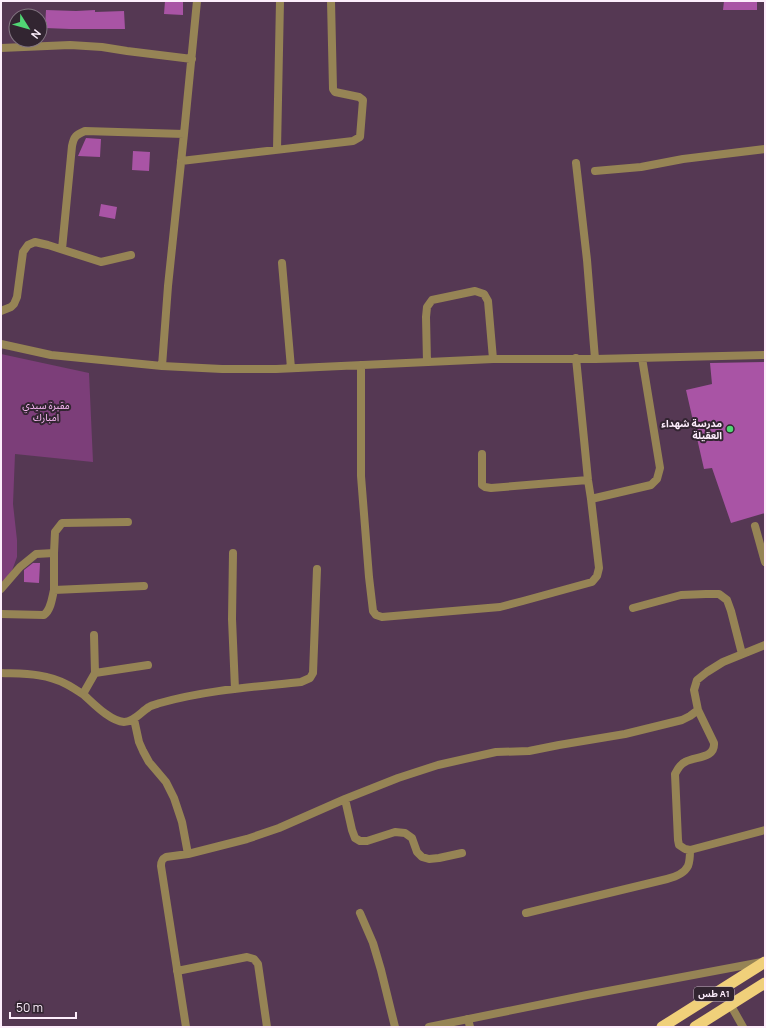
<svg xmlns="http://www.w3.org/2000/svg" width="766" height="1028" font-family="Manrope,'Noto Sans Arabic',sans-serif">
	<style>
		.green { fill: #7c3e79 }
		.building { fill: #a954a5 }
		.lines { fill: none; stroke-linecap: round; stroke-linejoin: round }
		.minor { stroke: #968455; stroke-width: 8 }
		.tertiary { stroke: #968455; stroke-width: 8 }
		.trunk { stroke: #f0d07a; stroke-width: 11 }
		.poi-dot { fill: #51d674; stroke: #322531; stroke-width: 1.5 }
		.labels { text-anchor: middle; stroke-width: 4; stroke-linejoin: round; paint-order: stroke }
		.shield { fill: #322531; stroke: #c0b2bf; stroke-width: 1 }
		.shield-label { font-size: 9px; font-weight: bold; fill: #fdeefc }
		.park-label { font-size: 10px; fill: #fdbbf8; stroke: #322531 }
		.poi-label { font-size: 10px; font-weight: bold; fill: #fdeefc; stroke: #322531; text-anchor: end }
	</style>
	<rect width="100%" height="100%" fill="#553853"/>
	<path class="green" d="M1 354 89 373 93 462 15 454 13 504 17 540V557L10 576 1 585Z"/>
	<path class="building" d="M165 1H183V15L164 14Z
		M724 1H757V10H723Z
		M46 10 76 11 95 10V12L124 11 125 29H70L45 28Z
		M86 138 101 139 100 157 78 156Z
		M133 151 150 152 149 171 132 170Z
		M101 204 117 207 115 219 99 216Z
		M765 362V513L731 523 712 468 704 469 686 390 712 384 710 363Z
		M33 563H40L39 583 24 582V570Z"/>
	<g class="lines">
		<path class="minor" d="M1 48 70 45 102 47 127 51 192 59
			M277 149 280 1
			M181 161 353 141 360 137 363 100 359 97 335 92 333 89 331 1
			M576 163 587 260 595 359
			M595 171 641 167 683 159 765 149
			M62 249 72 146C74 136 76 135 85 131L184 134
			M282 263 291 368
			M1 311 11 307 14 304 17 297 23 252 28 245 35 242 48 245 101 262 131 255
			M1 344 51 355 162 366 222 369H276L493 359H595L765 355
			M427 362 426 317 427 307 432 300 475 291 484 294 488 301 493 359
			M361 365V476L369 577 373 611 376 615 382 617 500 607 523 601 592 582 597 576 599 568 591 499 588 480 576 358
			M162 366 168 286 184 134 197 1
			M482 454V485L485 487 491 488 588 480
			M591 499 651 485 657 479 660 468 642 358
			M755 526 765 562
			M54 553V590L144 586
			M233 553 232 619 235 689
			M1 589 20 567 36 554 54 553 55 532 62 523 128 522
			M633 608 681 595 706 594H719L727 600 731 611 742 654
			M1 614 44 615C51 610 52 598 54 590
			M1 673C24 674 45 673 66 684 72 687 78 691 84 695 94 704 110 721 124 722 134 722 141 712 149 707 152 705 157 704 160 703 206 690 254 687 301 682L310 678 313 673 317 569
			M95 673 148 665
			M83 694 95 673 94 635
			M698 710 714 743C715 759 695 756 685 762 680 764 677 770 675 774L678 840 679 845 685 849 690 850 765 830
			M134 719 139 742 143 751 149 762 166 782 174 798 182 822 188 854
			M345 799 352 830 355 838 360 841H367L395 832 405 833 412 838 417 852 422 857 429 859 439 858 462 853
			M360 913 373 943 381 970 395 1027
			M526 913 667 879C675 877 684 874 688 866 690 861 690 854 690 850
			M177 971 247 957 254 959 258 964 267 1027
			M730 1004 743 1027
			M468 1019 470 1027
			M186 1027 161 866C161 861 162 859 166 857L188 854 247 839 279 828 345 799 398 778 438 765 496 752 529 751 559 745 625 734 682 720 690 716 698 710 694 690 697 680 707 672 723 662 765 645"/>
		<path class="tertiary" d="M429 1027 587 995 762 962"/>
		<path class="trunk" d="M662 1027 765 962
			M695 1027 765 983"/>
	</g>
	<circle class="poi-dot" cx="730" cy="429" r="4"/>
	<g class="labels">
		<rect class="shield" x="694" y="987" width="40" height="14" rx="3"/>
		<g class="shield-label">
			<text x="714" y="997">طس A1</text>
		</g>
		<g class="park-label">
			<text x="46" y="409">مقبرة سيدي<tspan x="46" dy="12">امبارك</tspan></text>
		</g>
		<g class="poi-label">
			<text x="722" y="427">مدرسة شهداء<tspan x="722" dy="12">العقيلة</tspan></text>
		</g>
	</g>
	<rect width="766" height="1028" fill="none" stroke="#fdeefc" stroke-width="4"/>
	<g transform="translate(28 28) rotate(127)"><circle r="19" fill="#322531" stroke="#837582"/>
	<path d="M0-3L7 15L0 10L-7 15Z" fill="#51d674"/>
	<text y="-6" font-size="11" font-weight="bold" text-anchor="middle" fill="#fdeefc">N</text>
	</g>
	<path d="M10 1012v6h66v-6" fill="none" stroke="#fdeefc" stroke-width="2"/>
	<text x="16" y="1012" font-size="12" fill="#fdeefc" stroke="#322531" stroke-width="3" paint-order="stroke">50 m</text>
</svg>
